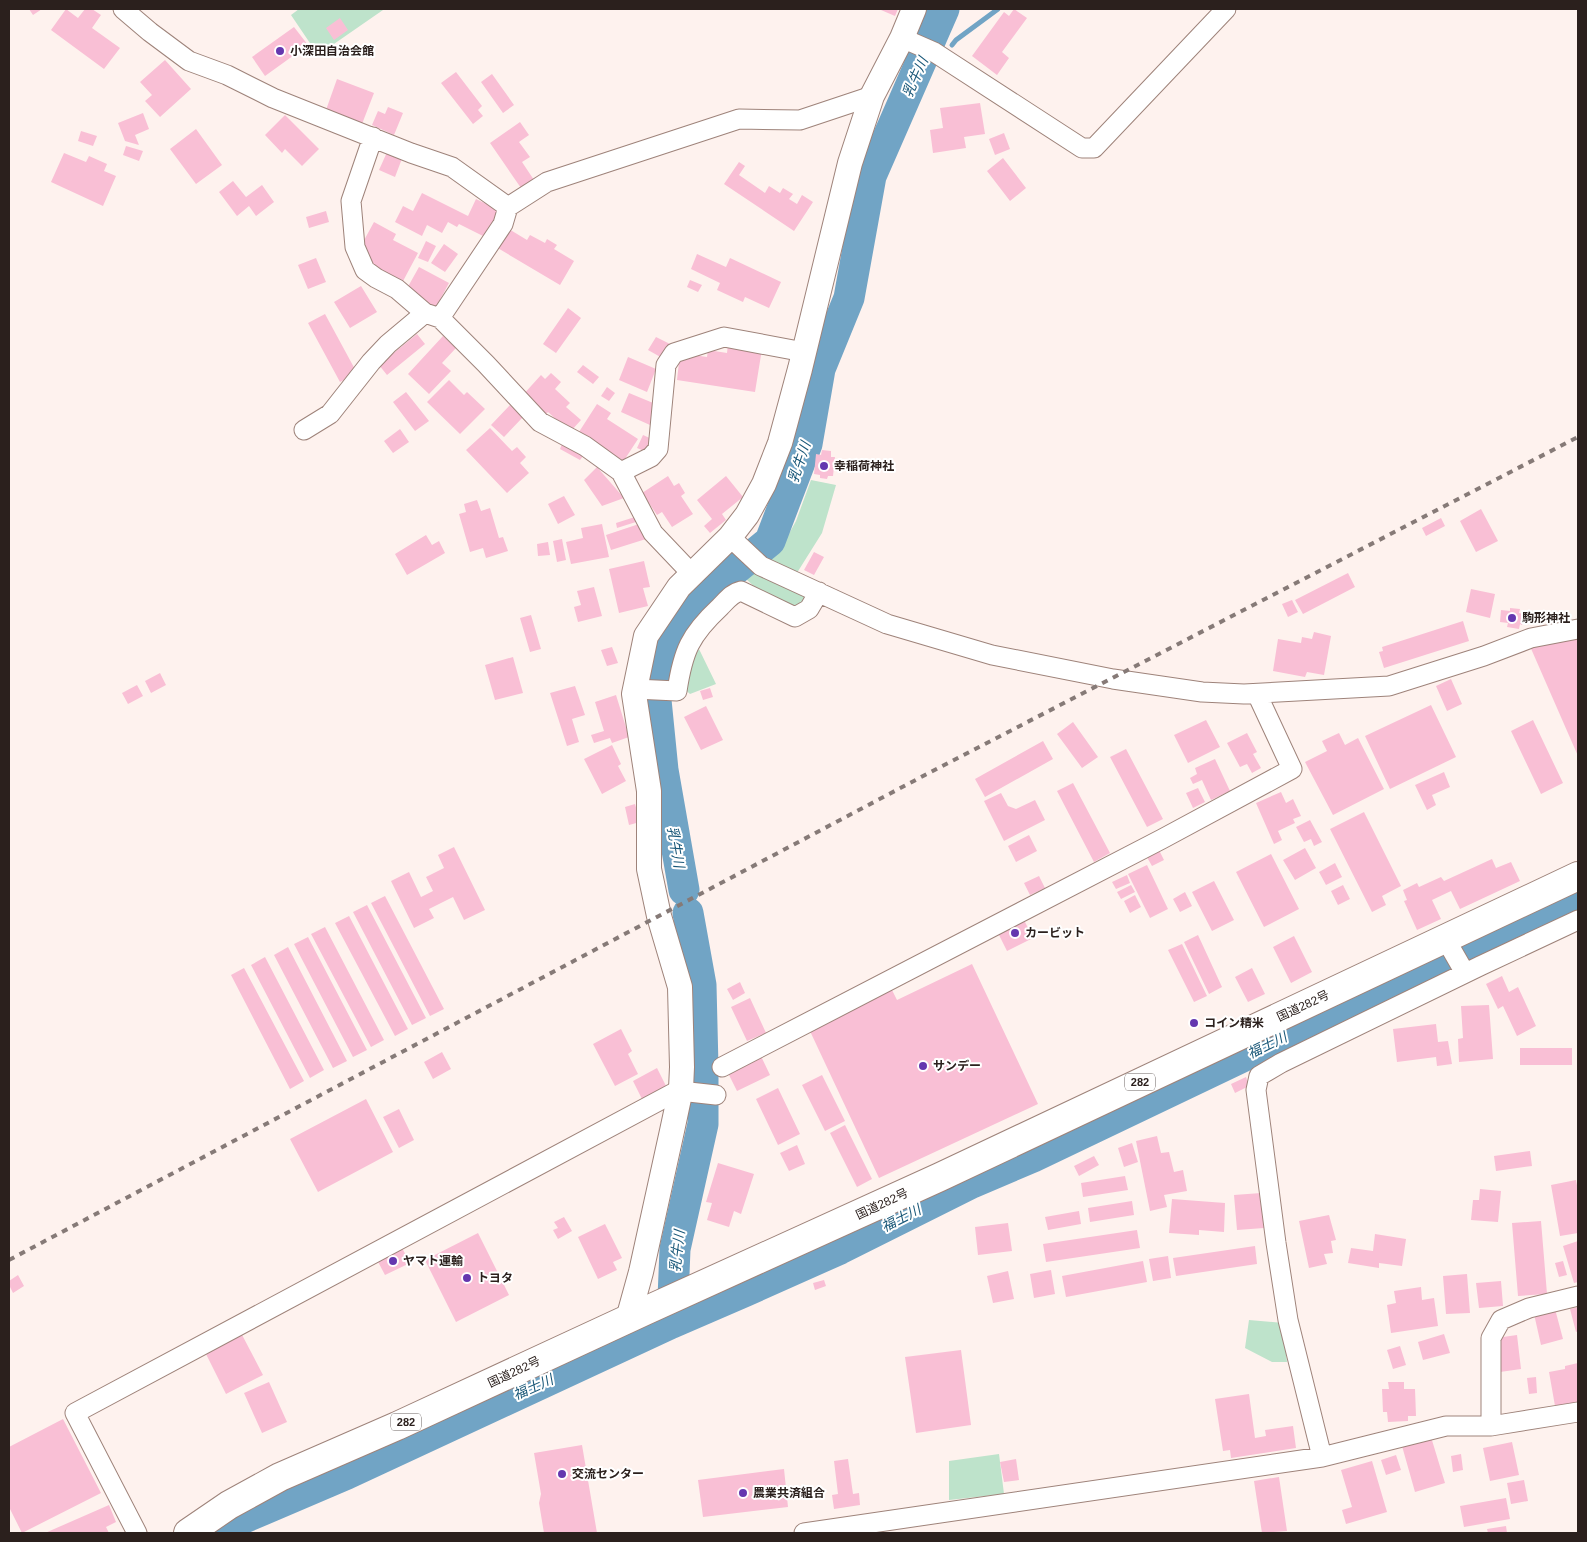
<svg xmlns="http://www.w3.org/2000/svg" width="1587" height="1542" font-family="Arial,'Noto Sans JP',sans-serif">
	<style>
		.green { fill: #bee3cb }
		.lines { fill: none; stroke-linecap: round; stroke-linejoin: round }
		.stream { stroke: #71a4c5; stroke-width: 5 }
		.river { stroke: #71a4c5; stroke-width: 31 }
		.building { fill: #f9bfd5 }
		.minor-casing { stroke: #9e837a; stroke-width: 21 }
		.tertiary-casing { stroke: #9e837a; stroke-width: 26 }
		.trunk-casing { stroke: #9e837a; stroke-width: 30 }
		.minor { stroke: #fff; stroke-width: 19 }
		.tertiary { stroke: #fff; stroke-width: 24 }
		.trunk { stroke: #fff; stroke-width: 28 }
		.rail { stroke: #867a77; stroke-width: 4; stroke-dasharray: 6 6; stroke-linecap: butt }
		.poi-dot { fill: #6437af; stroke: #fff; stroke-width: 2 }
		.labels { text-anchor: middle; stroke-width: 4; stroke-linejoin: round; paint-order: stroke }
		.shield { fill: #fff; stroke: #6b6361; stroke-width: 1 }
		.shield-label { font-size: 11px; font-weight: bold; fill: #2b201d }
		.poi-label { font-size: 12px; font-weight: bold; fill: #2b201d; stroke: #fff; text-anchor: start }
		.street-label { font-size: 12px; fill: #2b201d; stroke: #fff }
		.water-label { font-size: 14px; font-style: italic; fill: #175677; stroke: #fff }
	</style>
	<rect width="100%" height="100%" fill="#fef2ee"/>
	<path class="green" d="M299 9H382L383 10 318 55 291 15Z
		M811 480 836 485 822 533 795 576 765 562 785 541 796 521Z
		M757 569 812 597 792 610 769 600 746 579Z
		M699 649 716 684 690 694 679 684Z
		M1249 1320 1283 1323 1287 1362H1272L1245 1348Z
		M999 1454 1004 1494 949 1500V1461Z"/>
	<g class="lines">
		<path class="stream" d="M952 45 956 40 998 9
			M917 69 918 68"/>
		<path class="river" d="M684 890 663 770 656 700 661 663 698 600 770 541 807 444 820 369 849 298 871 176 944 9
			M672 1323 675 1249 703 1124V1067L701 985 688 913
			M224 1533 244 1518 347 1474 672 1323 746 1291 840 1249 972 1183 1033 1157 1372 995 1578 901"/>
	</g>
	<path class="building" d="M29 9H42L33 15Z
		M66 9 78 18 85 9H92L101 15 92 28 120 48 104 69 51 30Z
		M882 9H898L895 16 881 10Z
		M1014 9 1027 18 1002 52 1009 58 997 75 972 56 1004 12 1009 16Z
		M340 18 348 30 334 40 326 28Z
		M294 27 308 45 265 76 252 57Z
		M165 60 191 89 160 117 145 101 152 95 140 82Z
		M456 72 482 106 478 110 483 116 473 124 441 83Z
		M492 74 514 105 503 113 481 82Z
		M337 79 374 93 362 124 326 110Z
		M980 103 985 134 964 137 966 148 933 153 930 130 943 128 940 108Z
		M388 107 403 113 394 135 372 125 378 111 385 114Z
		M143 113 149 129 135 135 139 145 125 141 118 123Z
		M285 115 319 149 302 166 285 149 282 153 265 135Z
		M520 122 529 135 519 142 530 157 522 162 534 180 521 188 490 143Z
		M196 129 222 165 196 184 170 149Z
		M81 131 97 136 93 146 78 141Z
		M1004 133 1010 149 995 155 989 139Z
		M126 146 143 151 139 161 123 155Z
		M388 150 403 156 395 177 379 170Z
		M64 153 86 162 89 156 107 164 104 171 116 176 103 206 51 182Z
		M1003 158 1026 188 1010 201 987 171Z
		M739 162 745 166 739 175 765 193 769 186 780 193 783 188 793 194 789 199 797 204 802 195 813 202 794 231 724 184Z
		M233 181 246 197 262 185 274 202 256 216 249 206 237 216 219 192Z
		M422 193 468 216 476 199 501 211 487 238 459 224 457 227 448 222 442 233 427 225 422 236 395 222 403 206 413 211Z
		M326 211 329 222 309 228 306 217Z
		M374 222 396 234 393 240 418 253 402 283 368 264 362 244Z
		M507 228 527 240 530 235 545 243 547 239 557 245 554 249 574 261 560 285 496 247Z
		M426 241 436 246 428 262 418 258Z
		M444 244 458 254 445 272 431 263Z
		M697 254 726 267 730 258 781 282 769 308 745 297 743 302 717 290 720 283 691 269Z
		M316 258 326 282 308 289 298 265Z
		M419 267 449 283 435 309 405 292Z
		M690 280 702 285 698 292 687 287Z
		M361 286 377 312 350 328 334 302Z
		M568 308 581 318 556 353 543 344Z
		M325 314 357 373 340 382 308 323Z
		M417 334 425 344 387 375 379 365Z
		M443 336 456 348 442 363 451 371 429 394 408 374Z
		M656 337 672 345 664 359 648 350Z
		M728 344 762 349 755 392 677 380 680 353 707 357 708 350 727 353Z
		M628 357 656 369 647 392 619 380Z
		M583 365 599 377 593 384 577 372Z
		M551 373 561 382 555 389 570 403 566 407 581 420 570 432 548 412 544 416 522 396 541 375 545 379Z
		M449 380 464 395 467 392 485 409 460 434 427 402Z
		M607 387 615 393 609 401 601 396Z
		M406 392 429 421 415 431 393 402Z
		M629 393 658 405 650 425 621 412Z
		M597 404 611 413 607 419 638 439 621 465 577 435Z
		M510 405 523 417 504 437 491 425Z
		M490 428 512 451 517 447 526 457 520 463 529 473 507 493 466 450Z
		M400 429 409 442 393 453 384 441Z
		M643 435 654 440 649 453 637 448Z
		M562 444 583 456 580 460 560 449Z
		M822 450 831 451V457H835L833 476H828L827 479 820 478V475L814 474 816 454 821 455Z
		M597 467 624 498 602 506 584 480Z
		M668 476 674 486 679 483 685 493 681 496 693 514 672 527 662 512 657 515 642 493Z
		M726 476 743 497 722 514 726 520 710 533 704 526 712 519 697 500Z
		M564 496 575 515 558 524 548 504Z
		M477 500 481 511 490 508 499 538 503 537 508 551 486 558 483 548 470 552 459 514 466 512 464 504Z
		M1481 509 1498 541 1476 552 1460 521Z
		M638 516 639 521 617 528 616 523Z
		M1441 518 1445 526 1426 536 1422 528Z
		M642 523 646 539 611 550 606 535Z
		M602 524 609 557 571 564 566 542 583 538 581 528Z
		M426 535 432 545 439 541 445 553 407 575 395 554Z
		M562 539 566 560 557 562 553 541Z
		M548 542 550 555 538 556 537 544Z
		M814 552 824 557 814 575 804 570Z
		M644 561 650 587 643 588 648 606 619 613 609 569Z
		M1348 573 1355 587 1303 614 1295 600Z
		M594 587 602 616 578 622 574 607 581 605 577 591Z
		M1471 589 1495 594 1490 618 1466 612Z
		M1292 600 1298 612 1288 617 1282 604Z
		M1510 608 1520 609 1519 613 1524 614 1522 625 1520 624 1519 629 1507 627 1508 623 1500 622 1501 610 1510 611Z
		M531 615 541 649 530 652 520 618Z
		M1463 621 1469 641 1384 668 1379 652 1383 651 1382 647Z
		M1314 632 1331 636 1324 675 1307 672 1305 677 1273 671 1278 639 1301 643 1302 637 1312 639Z
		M1578 637V756L1529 644Z
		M612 647 618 663 607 666 601 650Z
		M513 657 523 693 495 700 485 665Z
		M160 673 166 685 151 693 145 681Z
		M1451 679 1462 704 1447 711 1436 686Z
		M137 685 143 696 128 704 122 693Z
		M575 686 585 715 572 719 579 742 567 746 550 693Z
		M710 688 713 697 703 700 700 691Z
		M616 695 629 737 612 743 610 738 594 743 591 735 604 731 595 702Z
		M1431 705 1456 757 1390 789 1365 736Z
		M706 706 723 740 701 750 684 717Z
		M1206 720 1220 747 1188 763 1174 735Z
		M1533 720 1563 783 1541 794 1511 731Z
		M1073 722 1098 757 1082 768 1057 734Z
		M1247 733 1257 752 1253 754 1261 768 1252 773 1247 764 1240 767 1227 743Z
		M1339 733 1345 745 1358 738 1384 789 1333 815 1305 762 1327 751 1322 741Z
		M1043 741 1053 759 985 797 975 779Z
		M612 745 621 764 618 766 626 781 602 794 584 759Z
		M1126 749 1163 819 1147 827 1110 757Z
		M1215 759 1230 791 1211 800 1202 780 1193 784 1190 778 1197 774 1195 768Z
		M1444 772 1450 787 1432 795 1436 805 1427 810 1415 785Z
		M1073 783 1110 853 1094 862 1057 791Z
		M1198 788 1205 802 1193 808 1186 793Z
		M1281 792 1286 803 1293 799 1301 816 1293 819 1295 823 1278 831 1282 840 1274 844 1256 803Z
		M1001 793 1008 806 1016 809 1035 800 1045 820 1004 841 984 801Z
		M635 804 640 822 629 825 625 807Z
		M1364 812 1401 886 1382 896 1386 905 1372 912 1330 829Z
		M1310 820 1322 842 1314 846 1311 839 1304 842 1296 827Z
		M1029 835 1037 851 1016 862 1008 846Z
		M1157 846 1164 860 1152 866 1144 852Z
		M454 847 485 910 464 920 453 897 429 909 434 918 414 928 391 881 409 872 421 897 433 891 426 877 444 868 438 855Z
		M1305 848 1316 868 1295 880 1283 860Z
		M1271 854 1299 909 1264 927 1236 872Z
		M1492 859 1496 868 1511 862 1520 881 1460 909 1451 891 1432 900 1441 919 1417 930 1404 901 1407 900 1403 890 1417 883 1419 887 1441 877 1444 881Z
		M1335 863 1342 877 1326 885 1319 872Z
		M1147 865 1168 909 1150 918 1128 874Z
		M1127 875 1130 883 1116 889 1112 882Z
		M1039 876 1045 888 1030 895 1024 883Z
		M1214 881 1234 920 1212 931 1192 892Z
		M1131 885 1135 892 1121 899 1117 892Z
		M1343 885 1350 899 1338 905 1331 891Z
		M1185 892 1192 906 1180 912 1173 899Z
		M1135 895 1141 907 1130 913 1124 901Z
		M385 896 444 1009 430 1016 371 903Z
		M367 905 426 1018 412 1025 353 912Z
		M349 916 408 1029 395 1036 335 923Z
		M1022 916 1033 938 1007 951 996 929Z
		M325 927 384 1040 371 1047 311 934Z
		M1198 935 1222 987 1209 994 1184 942Z
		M1294 936 1312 972 1291 983 1273 947Z
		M308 937 367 1050 353 1057 294 944Z
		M1182 944 1207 996 1194 1002 1168 950Z
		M288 947 347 1061 333 1068 274 955Z
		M265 957 324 1070 310 1078 251 965Z
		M972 964 1038 1104 879 1178 809 1029 892 990 897 1000Z
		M244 968 304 1081 290 1089 231 975Z
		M1252 968 1265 994 1248 1002 1235 977Z
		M1502 976 1509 992 1518 987 1536 1026 1517 1036 1503 1006 1498 1009 1486 984Z
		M740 982 745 993 733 1000 727 989Z
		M750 998 766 1033 747 1041 731 1007Z
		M1489 1005 1493 1059 1459 1062 1458 1039 1463 1038 1461 1006Z
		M1195 1018 1199 1025 1194 1029 1189 1021Z
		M1436 1024 1438 1042 1448 1041 1452 1064 1437 1066 1436 1057 1397 1062 1393 1029Z
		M621 1029 632 1051 628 1054 638 1074 615 1086 593 1044Z
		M1520 1048H1572V1065H1520Z
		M442 1052 451 1069 433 1079 424 1062Z
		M759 1052 770 1075 737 1091 726 1069Z
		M657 1068 666 1086 642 1099 633 1081Z
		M822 1075 845 1121 825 1131 802 1085Z
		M1246 1077 1249 1086 1235 1093 1231 1084Z
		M778 1088 800 1134 778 1145 756 1099Z
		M366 1099 393 1152 318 1192 290 1139Z
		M399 1109 414 1140 399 1148 383 1117Z
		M845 1125 872 1179 857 1187 830 1133Z
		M1157 1136 1161 1153 1169 1152 1174 1172 1183 1170 1187 1191 1164 1195 1167 1207 1150 1211 1136 1141Z
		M1132 1143 1138 1162 1124 1167 1118 1148Z
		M797 1145 805 1164 789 1171 780 1153Z
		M1530 1151 1532 1166 1496 1171 1494 1156Z
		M1094 1156 1099 1165 1079 1176 1074 1166Z
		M718 1163 754 1174 741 1214 734 1211 729 1227 707 1220 712 1203 706 1202Z
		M1125 1176 1128 1190 1083 1197 1081 1183Z
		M1576 1180 1578 1191V1233L1560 1236 1551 1185Z
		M1480 1189 1501 1191 1498 1222 1471 1220 1473 1200H1479Z
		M1261 1193 1264 1228 1237 1230 1234 1195Z
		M1172 1199 1225 1203 1224 1232 1199 1230V1235L1169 1233Z
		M1132 1201 1134 1215 1090 1222 1088 1208Z
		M1079 1211 1081 1224 1048 1230 1045 1217Z
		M1329 1215 1336 1240 1331 1241 1333 1253 1324 1254 1327 1264 1309 1268 1299 1221Z
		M564 1217 572 1231 558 1239 553 1230 558 1228 554 1222Z
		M1541 1221 1547 1294 1518 1296 1512 1223Z
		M1008 1223 1012 1251 978 1255 975 1227Z
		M605 1224 622 1258 613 1262 617 1270 598 1279 578 1237Z
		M1137 1230 1140 1248 1046 1262 1043 1244Z
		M478 1233 509 1295 456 1322 425 1260Z
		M1375 1234 1406 1239 1402 1266 1379 1263V1268L1348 1263 1351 1248 1373 1251Z
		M1578 1241V1282L1574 1283 1563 1246Z
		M401 1246 410 1263 385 1275 376 1258Z
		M1255 1246 1257 1264 1176 1276 1173 1258Z
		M1168 1256 1171 1278 1153 1281 1149 1259Z
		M1143 1261 1147 1282 1066 1297 1062 1276Z
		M1563 1261 1567 1275 1559 1277 1555 1263Z
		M1051 1270 1055 1294 1034 1298 1030 1274Z
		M1008 1271 1014 1299 993 1303 987 1276Z
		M1467 1274 1470 1313 1446 1314 1443 1276Z
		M18 1275 24 1286 13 1293 9 1285V1281Z
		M824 1280 826 1286 815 1290 813 1283Z
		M1501 1281 1503 1306 1479 1308 1476 1283Z
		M1421 1287 1422 1300 1434 1298 1438 1326 1391 1333 1387 1305 1396 1303 1394 1291Z
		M1578 1307V1331L1576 1332 1570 1309Z
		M1555 1309 1563 1339 1541 1345 1534 1314Z
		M240 1331 263 1375 226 1394 204 1350Z
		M1444 1334 1450 1353 1423 1360 1418 1342Z
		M1517 1335 1521 1369 1500 1372 1496 1338Z
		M1400 1346 1406 1365 1393 1369 1387 1350Z
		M961 1350 971 1425 916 1433 905 1357Z
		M1578 1363V1402L1555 1406 1549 1372 1565 1369V1366Z
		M1536 1377 1537 1393 1529 1394 1527 1378Z
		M269 1382 287 1422 262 1433 244 1393Z
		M1388 1382H1404V1389H1415L1416 1416H1408V1421L1388 1422 1387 1412H1383L1382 1389H1389Z
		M1249 1394 1255 1438 1266 1436 1265 1430 1293 1426 1296 1448 1231 1458 1230 1450 1223 1451 1215 1399Z
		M63 1419 101 1493 22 1533 9 1507V1447Z
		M1431 1437 1445 1483 1415 1492 1402 1446Z
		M1512 1442 1519 1475 1490 1481 1483 1448Z
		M582 1445 597 1533H544L539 1503 541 1494 534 1453Z
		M1461 1454 1463 1470 1453 1472 1451 1456Z
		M1396 1455 1401 1470 1386 1475 1381 1460Z
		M848 1459 853 1494 859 1493 860 1505 834 1509 832 1495 838 1494 834 1461Z
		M1016 1459 1019 1480 1004 1482 1000 1462Z
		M1372 1461 1387 1512 1346 1524 1342 1510 1352 1507 1341 1470Z
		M784 1469 788 1507 703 1517 698 1480Z
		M1279 1477 1287 1531 1262 1533 1254 1481Z
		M1524 1480 1528 1501 1511 1504 1507 1483Z
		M1506 1498 1510 1519 1464 1527 1460 1506Z
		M109 1505 116 1522 106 1527 109 1533H45Z
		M1506 1526 1507 1533H1488L1487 1529Z"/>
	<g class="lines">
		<g class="minor-casing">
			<path id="minor" d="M123 9 150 32 189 61 227 75 273 98 411 153 452 167 508 207
				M902 38 934 52 1082 148H1094L1226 9
				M373 137 351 201 355 247 365 270 376 278 397 289 425 313
				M440 318 503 224 508 207 547 182 739 119 800 120 872 96
				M304 430 330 414 371 362 388 344 425 313 440 318 486 364 540 422 585 446 621 472 653 533 692 574
				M621 472 651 457 658 449 666 365 674 353 724 337 804 352
				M730 537 761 566 887 624 992 655 1113 679 1202 692 1244 694 1389 686 1484 656 1531 638 1578 629
				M635 689 677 691C683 651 690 635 720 607 727 600 732 593 741 591L795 617 809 609 819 592
				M1446 940 1465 973
				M722 1067 1162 839 1292 769 1257 694
				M1491 1426V1338L1501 1320 1529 1308 1578 1296
				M1322 1457 1288 1320 1276 1243 1256 1090 1259 1076 1281 1063 1480 966 1578 920
				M137 1533 75 1413 681 1089 689 1092 716 1095
				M804 1533 1322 1457 1446 1426H1491L1578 1412"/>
		</g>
		<g class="tertiary-casing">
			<path id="tertiary" d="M628 1319 641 1272 672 1131 681 1089 682 1067 680 987 659 916 649 869V791L634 694 646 636 679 587 730 537 747 515 764 484 780 443 800 369 850 163 872 96 902 38 914 9"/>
		</g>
		<g class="trunk-casing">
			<path id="trunk" d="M188 1533 229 1505 280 1477 397 1426 645 1311 940 1177 1578 876"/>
		</g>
		<use href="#minor" class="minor"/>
		<use href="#tertiary" class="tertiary"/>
		<use href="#trunk" class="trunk"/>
		<path class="rail" d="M9 1260 925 775 1578 437"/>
	</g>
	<g class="poi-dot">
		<circle cx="280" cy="51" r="5"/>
		<circle cx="824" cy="466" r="5"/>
		<circle cx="1512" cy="618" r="5"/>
		<circle cx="1015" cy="933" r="5"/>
		<circle cx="1194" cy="1023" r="5"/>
		<circle cx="923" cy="1066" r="5"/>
		<circle cx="393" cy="1261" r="5"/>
		<circle cx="467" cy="1278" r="5"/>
		<circle cx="562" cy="1474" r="5"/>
		<circle cx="743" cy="1493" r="5"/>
	</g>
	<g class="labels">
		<g class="shield">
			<rect x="1125" y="1073.5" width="30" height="17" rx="4"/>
			<rect x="391" y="1413.5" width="30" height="17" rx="4"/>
		</g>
		<g class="shield-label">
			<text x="1140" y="1086">282</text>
			<text x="406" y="1426">282</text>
		</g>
		<g class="poi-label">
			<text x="290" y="55">小深田自治会館</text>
			<text x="834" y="470">幸稲荷神社</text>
			<text x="1522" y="622">駒形神社</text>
			<text x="1025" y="937">カービット</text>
			<text x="1204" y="1027">コイン精米</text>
			<text x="933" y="1070">サンデー</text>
			<text x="403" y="1265">ヤマト運輸</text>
			<text x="477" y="1282">トヨタ</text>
			<text x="572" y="1478">交流センター</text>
			<text x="753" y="1497">農業共済組合</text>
		</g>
		<g class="street-label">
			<text transform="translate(1303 1006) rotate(-25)" y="4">国道282号</text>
			<text transform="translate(882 1204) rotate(-25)" y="4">国道282号</text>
			<text transform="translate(514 1372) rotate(-25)" y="4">国道282号</text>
		</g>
		<g class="water-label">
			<text transform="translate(915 77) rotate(-66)" y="5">乳牛川</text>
			<text transform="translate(799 462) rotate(-71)" y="5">乳牛川</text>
			<text transform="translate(676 847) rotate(80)" y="5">乳牛川</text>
			<text transform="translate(1267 1045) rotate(-26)" y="5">福士川</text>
			<text transform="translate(901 1218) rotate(-27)" y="5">福士川</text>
			<text transform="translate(677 1251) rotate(-83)" y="5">乳牛川</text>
			<text transform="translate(533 1387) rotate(-24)" y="5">福士川</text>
		</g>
	</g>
	<rect width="1587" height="1542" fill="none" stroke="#2b201d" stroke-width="20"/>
</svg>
